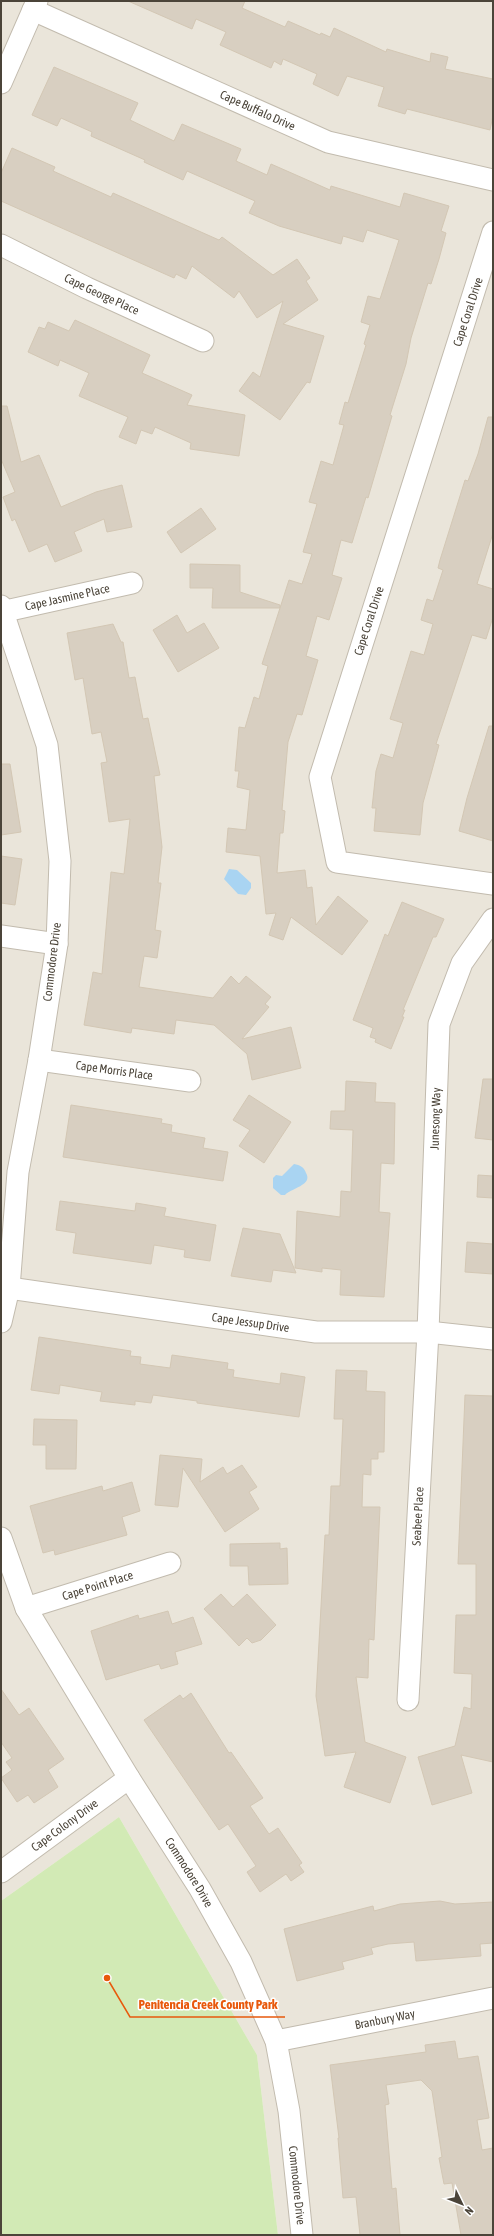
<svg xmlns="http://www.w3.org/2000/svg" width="494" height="2236" font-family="'Asap Condensed',sans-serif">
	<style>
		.residential { fill: #eae5da }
		.green { fill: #d2eab5 }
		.water { fill: #a9d4f2 }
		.building { fill: #d8cfc1; stroke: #d3c7b4 }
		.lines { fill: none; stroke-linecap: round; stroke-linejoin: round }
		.street-casing { stroke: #c2bbae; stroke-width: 23 }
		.street { stroke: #fff; stroke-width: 21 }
		.labels { text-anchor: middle; stroke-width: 3; stroke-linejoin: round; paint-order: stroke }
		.street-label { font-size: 12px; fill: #4b4439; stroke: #fff }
		.leader { fill: none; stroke: #e8590c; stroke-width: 1.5 }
		.callout-dot { fill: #e8590c; stroke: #fff; stroke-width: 1.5 }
		.callout-label { font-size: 13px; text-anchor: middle; font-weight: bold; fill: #e8590c; stroke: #fff; stroke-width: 3; stroke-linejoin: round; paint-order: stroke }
	</style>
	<rect width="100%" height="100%" fill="#f6f3ec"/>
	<path class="residential" d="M1 1H493V2235H278L257 2055 119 1817 1 1901Z"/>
	<path class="green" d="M119 1817 257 2055 278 2235H1V1901Z"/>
	<path class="water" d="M229 869 237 870 251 883V888L246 895 238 894 224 879Z
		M294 1164C300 1165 304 1167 306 1173 313 1185 292 1188 285 1195H281L273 1188V1178L276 1175 282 1176Z"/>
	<path class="building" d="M128 1H245L242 8 285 27 288 21 320 35 321 33 330 37 334 28 386 52 387 49 430 62 431 53 448 57 445 69 493 79V115L490 130 407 109 405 114 378 106 384 87 347 76 338 96 313 84 317 74 283 59 281 65 274 61 271 68 220 45 226 32 196 19 192 29Z
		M54 67 138 103 130 120 174 141 182 124 241 149 236 161 267 175 271 164 330 190 331 186 400 207 404 193 449 206 441 231 446 233 439 259 431 284 428 283 411 338 406 364 390 415 392 416 368 498 366 497 352 543 341 540 332 575 342 578 329 620 317 616 306 656 318 660 302 715 297 714 288 742 282 810 285 811 283 833H280L277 873 305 870 307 888 312 887 316 925 338 896 368 921 342 955 291 917 283 940 269 935 276 913 266 914 260 856 226 852 228 828 246 830 250 790 237 787 239 771H235L239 727 245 728 254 697 259 699 268 666 262 664 289 580 302 584 312 554 303 552 317 504 309 502 321 461 333 465 344 425 339 424 345 402 348 403 366 345 364 344 370 325 361 322 368 296 380 299 399 240 367 230 363 242 343 236 341 244 279 226 249 213 255 201 187 171 183 180 144 162 145 160 91 136 92 132 61 118 57 126 32 115Z
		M12 148 55 167 53 171 111 197 113 193 219 240 222 237 273 275 297 259 310 278 306 281 318 300 283 324 324 336 310 383 307 382 280 420 239 391 253 372 260 377 283 301 257 318 239 291 234 298 192 266 186 279 176 274 174 278 1 201V173Z
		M75 320 150 355 142 373 192 395 187 405 245 415 239 456 190 449 191 443 155 427 152 434 141 430 136 444 119 437 128 417 79 396 89 373 60 360 58 366 28 352 39 327 45 329 48 322 69 331Z
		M1 406H7L21 462 39 455 61 507 96 492 122 485 132 527 107 532 104 519 74 532 82 551 55 562 47 544 29 552 15 519 12 521 3 497 15 492 1 459Z
		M488 417H493V533L477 584 493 589V617L486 639 472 635 436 744 439 745 423 803 420 835 374 831 376 808H372L376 771 381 754 393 758 403 723 390 719 411 651 424 655 433 624 421 620 427 599 433 601 443 570 438 568 440 560 465 480 468 481 478 454Z
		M201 508 216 529 181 553 167 532Z
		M190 564 240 565V592L280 605V608H212L213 588H190Z
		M177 615 187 633 204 623 219 648 178 672 153 630Z
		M113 624 121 642H123L129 678 135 677 143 719 148 718 160 775 154 776 162 847 158 883H161L155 930 161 931 157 958 144 956 139 987 213 998 231 976 239 984 246 976 271 997 265 1004 269 1007 242 1039 291 1027 301 1068 252 1080 247 1054 214 1025 176 1020 174 1034 132 1028 131 1033 84 1025 93 972 102 974 111 872 124 874 130 819 109 822 101 763 107 762 101 732 92 734 83 678 75 680 67 633Z
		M489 726H493V841L459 831 467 798Z
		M1 764H10L21 832 1 835Z
		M1 856 22 859 15 905 1 903Z
		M402 902 444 919 436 937H433L403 1010H405L402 1017H404L391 1049 375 1042 376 1039 370 1037 373 1028 353 1020 385 934 388 936Z
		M483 1079H493V1140L475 1138Z
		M346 1081 376 1083 375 1102 395 1103 394 1164 381 1163 379 1212 390 1213 384 1297 340 1295 341 1270 322 1268V1272L295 1268 297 1211 340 1217 341 1191 351 1192 353 1130 330 1129 331 1111H345Z
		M249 1095 291 1122 264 1163 239 1146 250 1130 233 1120Z
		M71 1105 162 1119 161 1123 172 1125 171 1132 205 1138 203 1148 228 1152 223 1181 63 1157Z
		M478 1175 493 1176V1198L477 1197Z
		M60 1201 135 1211 136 1203 166 1208 164 1216 216 1225 210 1261 184 1257 185 1250 154 1245 151 1264 73 1253 76 1233 56 1230Z
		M243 1228 280 1234 296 1273 273 1270 271 1282 231 1276Z
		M467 1242 493 1244V1274L465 1272Z
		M39 1337 131 1351 130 1356 141 1357 140 1364 170 1368 172 1355 228 1363 227 1369 234 1370 233 1377 280 1384 281 1373 305 1377 299 1417 197 1403V1401L153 1395 151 1403 135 1401V1405L100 1401 102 1392 60 1385 59 1394 31 1390Z
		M336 1370 367 1371 366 1391 385 1392 384 1452H378V1459H371V1475L363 1474 362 1507H380L374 1640 369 1639 368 1678 356 1677 365 1742 406 1757 390 1803 344 1787 356 1752 325 1756 316 1696 325 1535H329L331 1486H340L343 1419H334Z
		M465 1395 493 1396V1762L461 1755 472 1793 432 1805 418 1757 455 1746 464 1707 471 1709 472 1674 454 1673 456 1615H476V1564H458Z
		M34 1419 77 1420 76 1469H46V1445H33Z
		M160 1455 202 1459 200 1482 223 1467 227 1474 242 1465 257 1487 249 1492 259 1509 225 1532 183 1468 178 1507 155 1505Z
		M132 1482 140 1511 122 1517 127 1535 55 1555 54 1550 43 1553 30 1506 102 1486 103 1491Z
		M280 1543V1549L287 1548 288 1584 249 1585 248 1566H230V1544Z
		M221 1594 233 1607 247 1594 276 1625 261 1640 252 1643 247 1638 239 1646 204 1609Z
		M168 1611 172 1624 193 1617 202 1644 175 1652 178 1664 161 1669 159 1664 106 1680 91 1631 138 1615 139 1619Z
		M1 1689 19 1715 29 1708 64 1759 48 1770 58 1787 34 1803 28 1795 17 1802 1 1778 12 1770 6 1762 12 1758 1 1742Z
		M191 1693 229 1753 231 1752 263 1798 250 1806 269 1834 278 1828 302 1863 299 1865 304 1872 291 1881 286 1874 260 1892 247 1872 256 1866 228 1824 219 1830 144 1720 180 1695 183 1699Z
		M440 1901 455 1904 493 1902V1943L480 1944 481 1956 416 1961 414 1942 388 1944 371 1948 373 1954 342 1962 344 1969 297 1981 284 1929 373 1906 374 1911 400 1904Z
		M455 2041 458 2059 478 2056 489 2118 477 2120 482 2150 493 2148V2235H461L452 2183 444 2184 439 2158 442 2157 432 2091 421 2080 386 2085 389 2104 385 2105 392 2189 396 2188 400 2235H360L356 2197 343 2198 338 2138H339L330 2065 426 2052 425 2045Z"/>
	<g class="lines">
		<g class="street-casing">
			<g id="street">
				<path id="s1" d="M33 10 328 142 493 180"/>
				<path d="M1 83 37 1"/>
				<path d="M493 232 320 777 337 862 493 884"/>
				<path id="s2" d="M1 245 87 288 203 341"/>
				<path d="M1 606 47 745 60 861 57 944 39 1060 18 1172 9 1288 1 1322"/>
				<path id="s3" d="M1 612 132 583"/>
				<path d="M1 936 57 944"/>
				<path id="s4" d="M39 1060 190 1081"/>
				<path id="s5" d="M9 1288 316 1332H428L493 1339"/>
				<path id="s6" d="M1 1538 26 1608 129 1778 200 1889 241 1962 276 2041 289 2111 302 2235"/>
				<path id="s7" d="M26 1608 170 1563"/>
				<path id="s8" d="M408 1700 428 1332 439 1024 462 963 493 919"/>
				<path id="s9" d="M1 1872 129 1778"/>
				<path id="s10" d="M276 2041 493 1998"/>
			</g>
		</g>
		<use href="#street" class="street"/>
	</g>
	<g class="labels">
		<g class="street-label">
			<text dy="4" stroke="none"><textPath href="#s1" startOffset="246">Cape Buffalo Drive</textPath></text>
			<text dy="4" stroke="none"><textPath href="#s2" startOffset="112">Cape George Place</textPath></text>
			<text transform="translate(468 312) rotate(-72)" y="4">Cape Coral Drive</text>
			<text dy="4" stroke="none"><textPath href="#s3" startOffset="68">Cape Jasmine Place</textPath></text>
			<text transform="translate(369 621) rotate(-72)" y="4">Cape Coral Drive</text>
			<text transform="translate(52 962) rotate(-83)" y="4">Commodore Drive</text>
			<text dy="4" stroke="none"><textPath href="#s4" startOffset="76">Cape Morris Place</textPath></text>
			<text dy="4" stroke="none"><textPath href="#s8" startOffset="582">Junesong Way</textPath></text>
			<text dy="4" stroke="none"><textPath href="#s5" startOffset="244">Cape Jessup Drive</textPath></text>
			<text dy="4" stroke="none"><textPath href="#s8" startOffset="184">Seabee Place</textPath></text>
			<text dy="4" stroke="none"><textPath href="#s7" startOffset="75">Cape Point Place</textPath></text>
			<text dy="4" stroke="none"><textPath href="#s9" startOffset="79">Cape Colony Drive</textPath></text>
			<text dy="4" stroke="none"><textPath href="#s6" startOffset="385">Commodore Drive</textPath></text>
			<text dy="4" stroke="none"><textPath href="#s10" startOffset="111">Branbury Way</textPath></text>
			<text dy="4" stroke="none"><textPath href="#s6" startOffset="721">Commodore Drive</textPath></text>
		</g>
	</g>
	<path class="leader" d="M107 1978L130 2017H285"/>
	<circle class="callout-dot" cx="107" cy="1978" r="4"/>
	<g class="callout-label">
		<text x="208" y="2009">Penitencia Creek County Park</text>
	</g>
	<rect width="494" height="2236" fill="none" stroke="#4b4439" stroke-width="4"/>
	<g transform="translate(462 2204) rotate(133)" stroke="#ffffff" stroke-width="3" paint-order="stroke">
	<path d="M0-3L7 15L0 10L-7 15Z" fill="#4b4439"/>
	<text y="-6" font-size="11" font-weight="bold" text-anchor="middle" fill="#4b4439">N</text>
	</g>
</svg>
